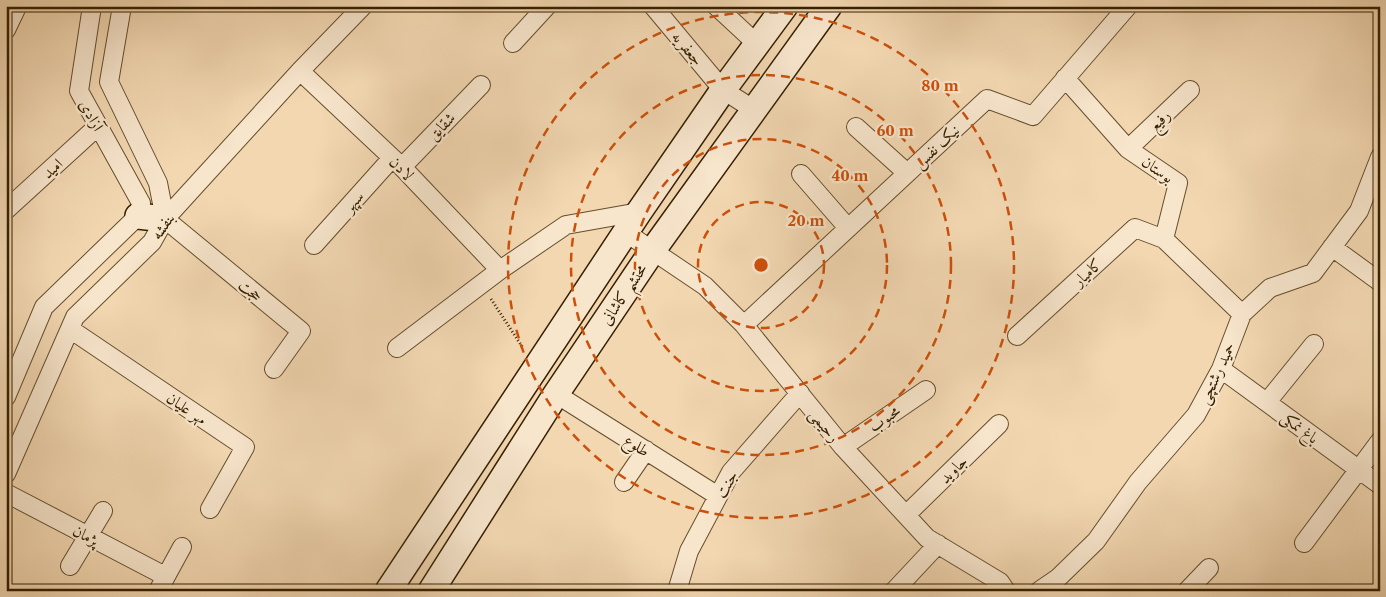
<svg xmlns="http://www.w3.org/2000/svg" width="1386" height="597" font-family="'Libre Caslon Text',Amiri,serif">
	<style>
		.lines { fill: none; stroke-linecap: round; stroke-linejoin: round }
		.street-casing { stroke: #654e2c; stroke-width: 20 }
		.secondary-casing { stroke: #362000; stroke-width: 28 }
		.path { stroke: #362000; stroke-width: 3; stroke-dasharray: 1 2.5; stroke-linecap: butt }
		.street { stroke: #f7e5cc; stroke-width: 18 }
		.secondary { stroke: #f7e5cc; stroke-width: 25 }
		.ring { fill: none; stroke: #cd500a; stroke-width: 2.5; stroke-dasharray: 9 6 }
		.labels { text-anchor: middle; stroke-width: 4.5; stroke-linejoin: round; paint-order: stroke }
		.street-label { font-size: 16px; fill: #362000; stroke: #f7e5cc }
		.centre { fill: #cd500a; stroke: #f7e5cc; stroke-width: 2.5 }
		.ring-label { font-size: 15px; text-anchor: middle; font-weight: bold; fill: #cd500a; stroke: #f7e5cc; stroke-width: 4.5; stroke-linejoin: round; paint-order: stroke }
	</style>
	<rect width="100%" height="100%" fill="#f2d7b1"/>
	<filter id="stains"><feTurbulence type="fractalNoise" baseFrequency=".004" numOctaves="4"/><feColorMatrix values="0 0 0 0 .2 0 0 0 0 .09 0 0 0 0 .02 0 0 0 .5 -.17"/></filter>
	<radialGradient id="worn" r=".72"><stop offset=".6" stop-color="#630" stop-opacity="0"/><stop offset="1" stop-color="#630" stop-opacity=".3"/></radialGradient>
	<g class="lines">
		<g class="street-casing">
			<path id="street" d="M122 6 109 82 158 183 165 219
				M653 6 723 90 753 109
				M716 6 757 44
				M6 30 16 9 14 6
				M513 43 547 6
				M300 71 402 167 500 270
				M1065 78 1128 149 1178 183 1164 239 1242 314
				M856 127 907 173
				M1128 149 1190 90
				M402 167 481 85
				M801 174 848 228
				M6 210 98 126
				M165 219 301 331 274 369
				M625 232 705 286 744 325 843 447 927 538 1000 582 1006 591
				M314 245 392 158
				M1332 247 1380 282
				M744 325 987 99 1033 116 1128 6
				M70 329 245 447 210 509
				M1017 336 1135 228 1164 239
				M397 348 500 270 566 225 639 212
				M1221 369 1380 485
				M556 394 718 496
				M6 397 44 307 138 216 141 203 79 91 92 6
				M1267 402 1314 344
				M843 447 926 390
				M6 474 75 317 152 242 165 219 300 71 363 6
				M624 482 646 450
				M6 493 165 576
				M906 515 999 424
				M1304 543 1380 441
				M70 566 103 511
				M158 591 182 547
				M677 591 689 551 731 472 800 393
				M894 591 938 544
				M1039 591 1058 578 1096 541 1138 482 1196 415 1221 369 1242 314 1270 288 1313 273 1359 211 1380 157
				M1187 591 1209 568"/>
		</g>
		<g class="secondary-casing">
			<path id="secondary" d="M138 216 165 219
				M388 591 639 212 723 90 785 6
				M431 591 556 394 653 250 829 6"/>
		</g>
		<path class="path" d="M491 299 523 348"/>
		<use href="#street" class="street"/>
		<use href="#secondary" class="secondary"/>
	</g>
	<g class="ring">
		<circle cx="761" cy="265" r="63"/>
		<circle cx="761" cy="265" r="126"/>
		<circle cx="761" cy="265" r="190"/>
		<circle cx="761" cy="265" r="253"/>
	</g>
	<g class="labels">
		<g class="street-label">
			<text transform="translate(688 48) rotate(50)" y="6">جعفریه</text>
			<text transform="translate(92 115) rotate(61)" y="6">آزادی</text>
			<text transform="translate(1159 120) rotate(-44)" y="6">رفیع</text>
			<text transform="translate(441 126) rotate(-46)" y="6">شقایق</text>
			<text transform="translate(936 146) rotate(-43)" y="6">نیک نفس</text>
			<text transform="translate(52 168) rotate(-42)" y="6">امید</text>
			<text transform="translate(402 168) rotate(45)" y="6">لادن</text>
			<text transform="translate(1158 169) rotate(35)" y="6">بوستان</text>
			<text transform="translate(353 201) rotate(-48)" y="6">سپهر</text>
			<text transform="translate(162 226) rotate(-55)" y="6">بنفشه</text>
			<text transform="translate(1087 272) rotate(-42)" y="6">کامیار</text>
			<text transform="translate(251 290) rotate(39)" y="6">حجت</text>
			<text transform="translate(623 294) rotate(-56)" y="6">محتشم کاشانی</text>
			<text transform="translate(1216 373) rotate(-65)" y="6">حمید رشتچی</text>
			<text transform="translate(187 408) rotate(34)" y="6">مهر علیان</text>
			<text transform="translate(884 418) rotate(-35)" y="6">محبوب</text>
			<text transform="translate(825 425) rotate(51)" y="6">رحیمی</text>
			<text transform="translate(1300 427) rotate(36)" y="6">باغ نمکی</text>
			<text transform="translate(637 445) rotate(32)" y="6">طلوع</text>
			<text transform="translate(953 469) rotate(-45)" y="6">جاوید</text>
			<text transform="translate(726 484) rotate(-59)" y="6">جنت</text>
			<text transform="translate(86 535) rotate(28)" y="6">پژمان</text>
		</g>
	</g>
	<circle cx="761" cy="265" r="8" class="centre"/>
	<g class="ring-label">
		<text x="940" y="91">80 m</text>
		<text x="895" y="136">60 m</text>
		<text x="850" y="181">40 m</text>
		<text x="806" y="226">20 m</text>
	</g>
	<rect width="1386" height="597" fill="none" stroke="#f2d7b1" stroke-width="25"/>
	<rect x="8" y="8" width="1371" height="582" fill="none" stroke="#362000" stroke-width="2.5"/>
	<rect x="12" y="12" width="1361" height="572" fill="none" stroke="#362000"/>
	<rect width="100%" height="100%" filter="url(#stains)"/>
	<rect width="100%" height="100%" fill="url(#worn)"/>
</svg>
